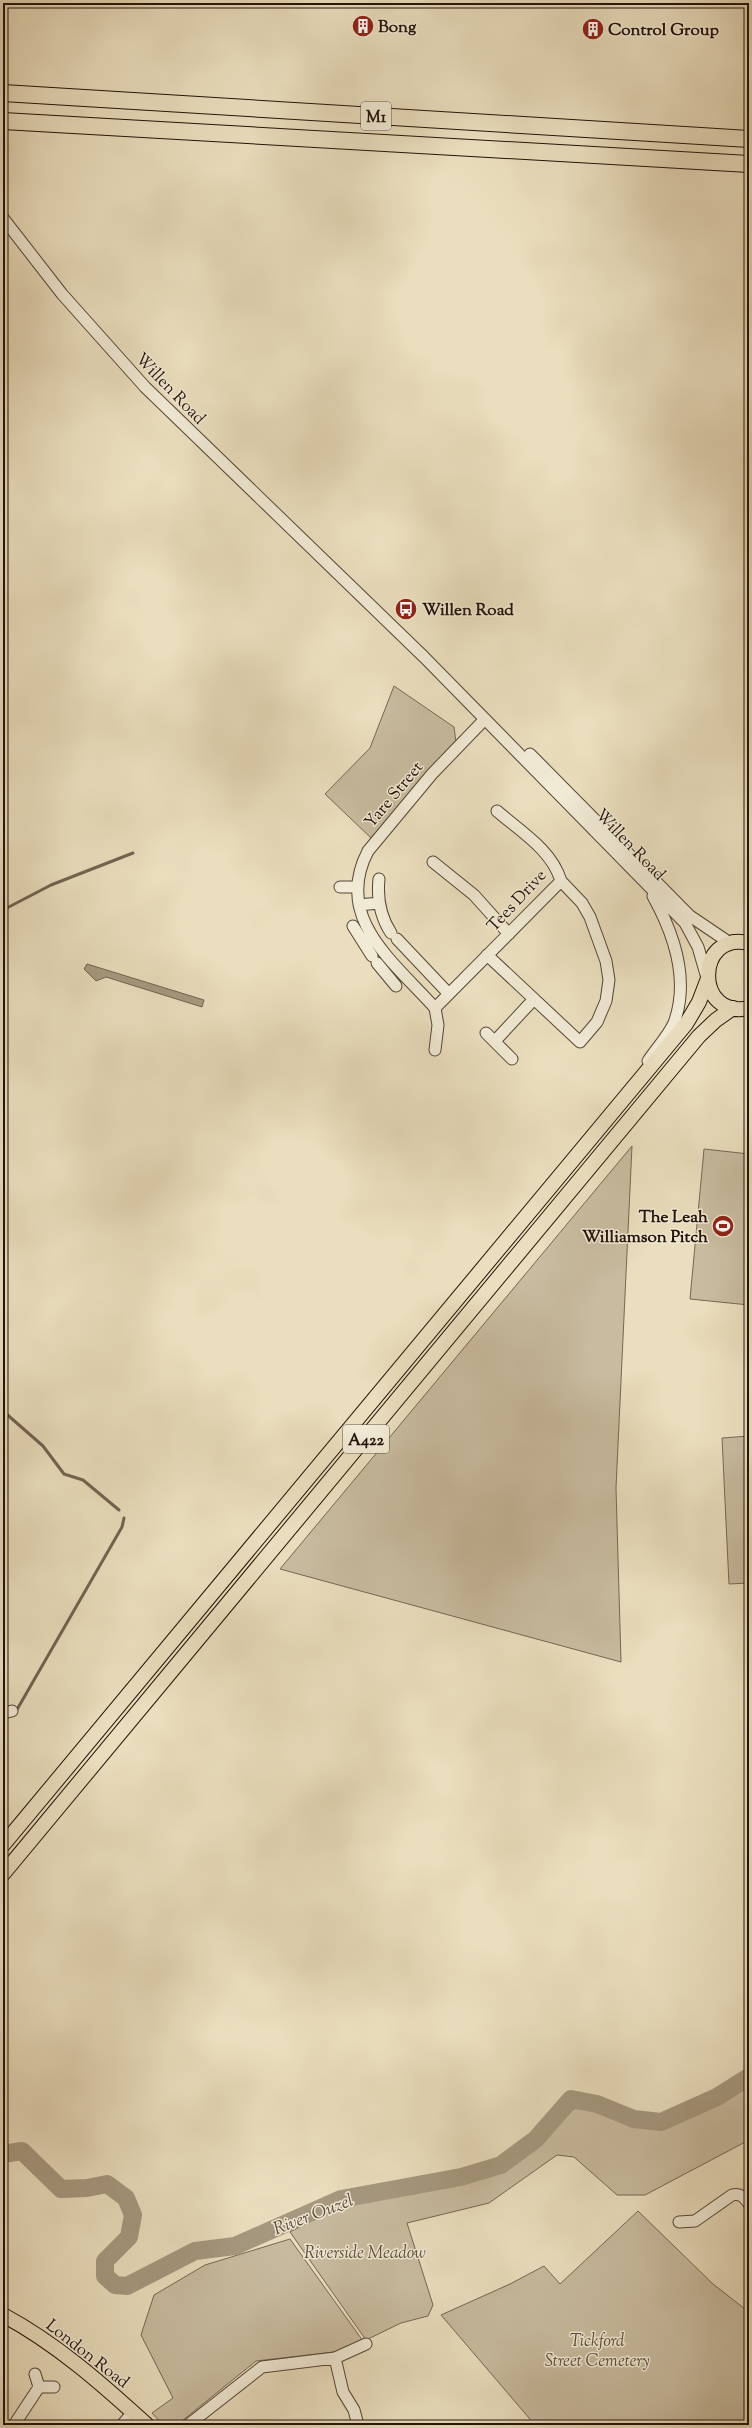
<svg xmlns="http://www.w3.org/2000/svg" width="752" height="2428" font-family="'Sorts Mill Goudy',serif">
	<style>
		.green { fill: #c8bb9f; stroke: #766654 }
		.water { fill: #a69980; stroke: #726350 }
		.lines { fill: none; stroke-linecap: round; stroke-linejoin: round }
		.stream { stroke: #726350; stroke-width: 3 }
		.river { stroke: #a69980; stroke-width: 18 }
		.minor-casing { stroke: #554536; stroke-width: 13 }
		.major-casing { stroke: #231208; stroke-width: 16 }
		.highway-casing { stroke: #231208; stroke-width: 18 }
		.minor { stroke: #f1ead5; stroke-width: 11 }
		.major { stroke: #eadebe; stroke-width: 14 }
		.highway { stroke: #eadebe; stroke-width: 16 }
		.labels { text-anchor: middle; stroke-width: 3; stroke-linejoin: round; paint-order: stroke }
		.shield { fill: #f1ead5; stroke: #615346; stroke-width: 1 }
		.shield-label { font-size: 16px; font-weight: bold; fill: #231208 }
		.poi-label { font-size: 17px; font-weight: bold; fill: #231208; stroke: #f1ead5; text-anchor: start }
		.street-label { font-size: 17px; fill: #231208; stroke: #f1ead5 }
		.park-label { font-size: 17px; font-style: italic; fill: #5d4d3d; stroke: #f1ead5 }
		.water-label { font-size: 18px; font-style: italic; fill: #5e4f3e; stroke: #f1ead5 }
	</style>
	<rect width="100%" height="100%" fill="#eadebe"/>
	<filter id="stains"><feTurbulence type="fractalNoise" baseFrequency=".005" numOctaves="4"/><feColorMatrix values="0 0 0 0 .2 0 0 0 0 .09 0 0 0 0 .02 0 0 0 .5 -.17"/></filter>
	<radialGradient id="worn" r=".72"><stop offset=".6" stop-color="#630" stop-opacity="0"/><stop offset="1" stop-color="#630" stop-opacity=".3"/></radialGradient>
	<path class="green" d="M394 686 454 727 456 742 371 838 325 794 370 748Z
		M632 1146 616 1488 621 1662 280 1569Z
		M704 1149 749 1154V1305L690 1299Z
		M749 1436V1583L729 1584 722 1438Z
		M749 2084V2140L645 2195H617L574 2157 557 2155 489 2203 407 2223 433 2305 428 2316 401 2323 366 2340 290 2232 339 2206 395 2197 497 2173 537 2144 567 2112 579 2107 650 2128 695 2115Z
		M638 2211 713 2284 749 2312V2425H535L441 2315 510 2284 544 2266 560 2284Z
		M290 2239 363 2341 334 2352 256 2361 177 2425H163L152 2413 173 2398 141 2335 154 2295 205 2265Z"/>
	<path class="water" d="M87 964 204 1000 202 1007 106 977 96 981 84 969Z"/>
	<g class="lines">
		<path class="stream" d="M3 910 51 885 133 853
			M3 1411 43 1446 64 1474 83 1480 119 1510
			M15 1713 122 1527 124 1518"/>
		<path class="river" d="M3 2154 22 2151 61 2189 87 2188 107 2184 126 2198 133 2215 129 2237 105 2261V2276L115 2285 127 2286 195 2251 235 2246 341 2199 461 2177 501 2165 536 2139 571 2099 597 2104 634 2119 661 2122 717 2097 749 2077"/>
		<g class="minor-casing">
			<path id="minor" d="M3 218 62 294 145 387 424 657 685 923 698 947 707 978
				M530 754 690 916 730 943
				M433 862 474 895 509 934
				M379 879C377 898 380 916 391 933
				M340 887H357
				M359 905 379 903
				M353 926 372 956
				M397 939 449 994
				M487 955 580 1042 597 1022 606 1001 609 980 606 961 590 917 582 903 561 881
				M377 963 396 986
				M435 1008C394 962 333 918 368 851L432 774 485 719
				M435 1008 561 881C552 850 520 831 497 811
				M486 1033 512 1059
				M495 1041 534 999
				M435 1050 438 1025 435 1008
				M648 1061C656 1049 668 1036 674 1023 690 980 674 934 653 896
				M3 1713 12 1711
				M679 2222 695 2221 732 2195C741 2193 744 2197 749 2204
				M335 2358 343 2392 354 2410 358 2425
				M35 2374 39 2387
				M14 2425 39 2387H54
				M122 2425 133 2412
				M188 2425 262 2367 335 2358 366 2344"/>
		</g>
		<g class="major-casing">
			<path id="major" d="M749 943C695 930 694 1020 749 1008
				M3 1845 686 1024 699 1002 707 981
				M3 1874 699 1036 716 1020 733 1008
				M3 2315C57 2344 102 2384 147 2425"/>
		</g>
		<g class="highway-casing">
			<path id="highway" d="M3 93 749 139
				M3 121 749 164"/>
		</g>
		<use href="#minor" class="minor"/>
		<use href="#major" class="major"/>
		<use href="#highway" class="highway"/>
	</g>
	<defs>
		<g id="building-disc" transform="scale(1.15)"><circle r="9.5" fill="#8f2418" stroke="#f1ead5"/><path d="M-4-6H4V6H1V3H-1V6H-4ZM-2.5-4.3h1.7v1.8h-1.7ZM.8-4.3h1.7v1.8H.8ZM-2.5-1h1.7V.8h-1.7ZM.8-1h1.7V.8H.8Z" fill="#fff"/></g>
		<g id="bus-disc" transform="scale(1.15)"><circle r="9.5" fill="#8f2418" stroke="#f1ead5"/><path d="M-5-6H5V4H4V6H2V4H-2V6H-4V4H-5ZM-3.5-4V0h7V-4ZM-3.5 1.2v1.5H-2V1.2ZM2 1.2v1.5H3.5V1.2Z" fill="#fff"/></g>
		<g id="stadium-disc" transform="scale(1.15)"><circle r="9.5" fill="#8f2418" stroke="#f1ead5"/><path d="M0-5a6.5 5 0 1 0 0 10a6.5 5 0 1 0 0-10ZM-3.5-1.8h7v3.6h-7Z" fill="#fff"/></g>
	</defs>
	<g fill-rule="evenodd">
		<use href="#building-disc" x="363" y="26"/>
		<use href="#building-disc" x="593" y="29"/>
		<use href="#bus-disc" x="406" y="609"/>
		<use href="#stadium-disc" x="723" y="1226"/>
	</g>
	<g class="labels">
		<g class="shield">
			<rect x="361" y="102" width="30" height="28" rx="3"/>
			<rect x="343" y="1425" width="46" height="28" rx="3"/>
		</g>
		<g class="shield-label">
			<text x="376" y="122">M1</text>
			<text x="366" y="1445">A422</text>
		</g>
		<g class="poi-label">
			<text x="378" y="32">Bong</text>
			<text x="608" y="35">Control Group</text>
			<text x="422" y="615">Willen Road</text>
			<text x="708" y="1222" text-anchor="end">The Leah<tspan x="708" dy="20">Williamson Pitch</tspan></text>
		</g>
		<g class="street-label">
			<text transform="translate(171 388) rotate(46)" y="6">Willen Road</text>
			<text transform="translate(393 794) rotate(-50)" y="6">Yare Street</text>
			<text transform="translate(631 844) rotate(46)" y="6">Willen Road</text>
			<text transform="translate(516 900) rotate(-47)" y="6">Tees Drive</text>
			<text transform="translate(88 2353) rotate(38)" y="6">London Road</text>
		</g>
		<g class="park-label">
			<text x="365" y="2258">Riverside Meadow</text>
			<text x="597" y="2346">Tickford<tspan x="597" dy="20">Street Cemetery</tspan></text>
		</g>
		<g class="water-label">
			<text transform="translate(313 2214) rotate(-21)" y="6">River Ouzel</text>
		</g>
	</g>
	<rect width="752" height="2428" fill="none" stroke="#eadebe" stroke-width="16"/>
	<rect x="4" y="4" width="744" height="2420" fill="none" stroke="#231208" stroke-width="2"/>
	<rect x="8" y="8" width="736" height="2412" fill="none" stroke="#231208"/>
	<rect width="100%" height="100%" filter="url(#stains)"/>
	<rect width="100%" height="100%" fill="url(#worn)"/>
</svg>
